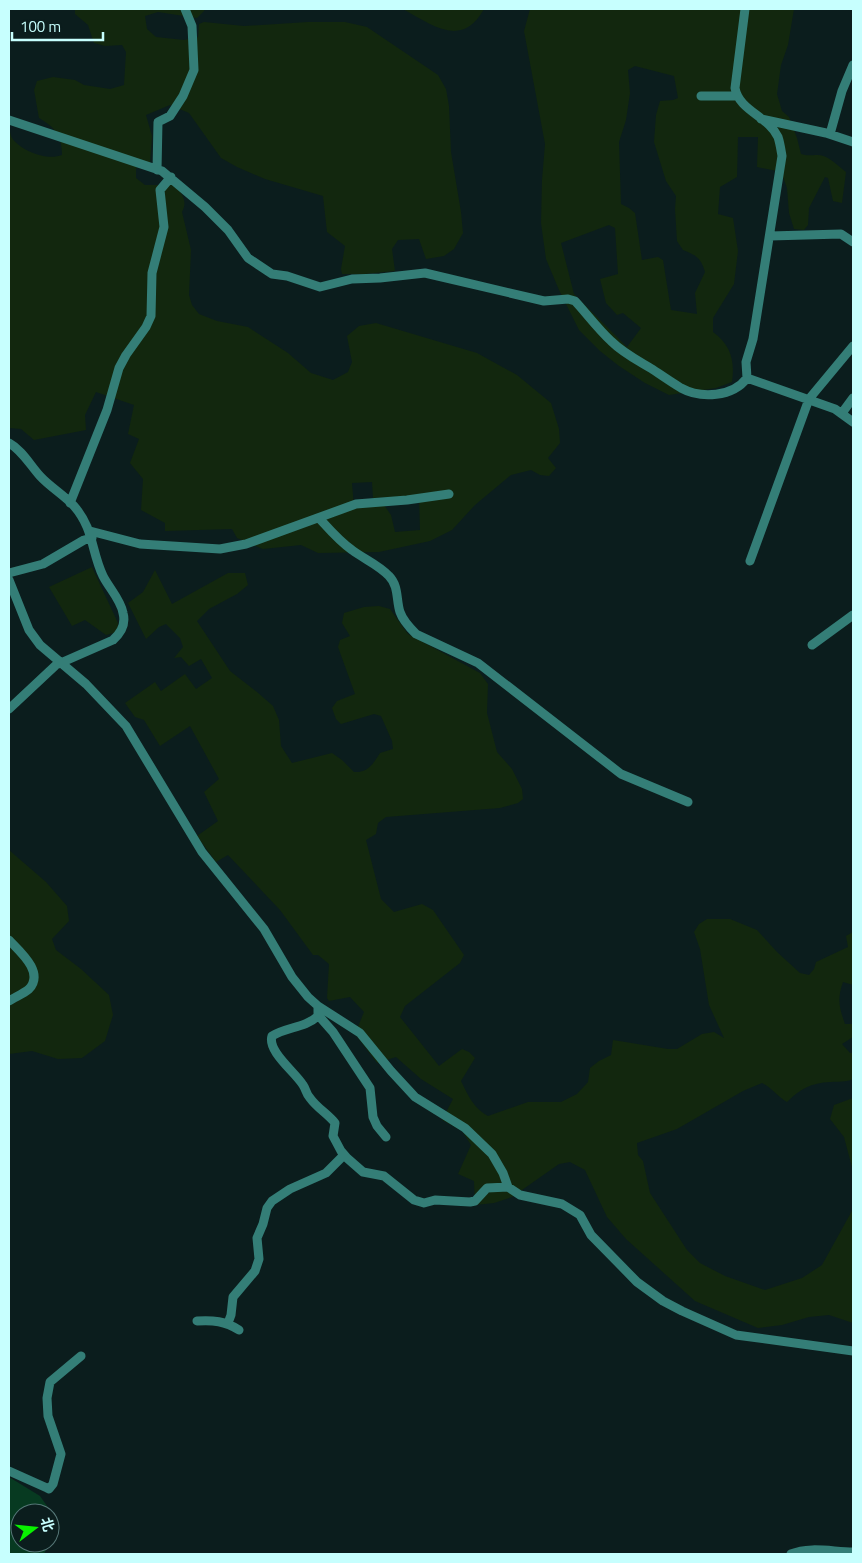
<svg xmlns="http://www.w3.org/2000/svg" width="862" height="1563" font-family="'Titillium Web','Noto Sans SC',sans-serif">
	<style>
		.green { fill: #12270e; fill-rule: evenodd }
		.water { fill: #073a21 }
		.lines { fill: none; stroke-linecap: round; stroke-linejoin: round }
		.minor { stroke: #347e77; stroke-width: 9 }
	</style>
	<rect width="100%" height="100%" fill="#0b1d1d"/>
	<path class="green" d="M75 9H205L204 11 197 18 158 12 145 16 147 29 156 37 184 40 198 37 199 24 204 22 244 26 308 22H345L367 27 438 75 446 89 449 106 451 152 461 212 463 233 454 249 444 256 426 259 419 239 398 240 392 249 395 271 364 274H342L341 269 345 246 327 232 323 196 265 179 237 167 221 158 189 113 170 105 146 115 152 136 150 164 140 160 136 169V178L145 185H175C182 194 188 201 182 212L191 250 189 295 192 305 199 314 217 321 248 327 288 353 311 373 333 380 348 372 352 362 347 336 359 326 376 323 477 353 517 375 551 403 559 429 560 443 548 458 556 468 549 476 540 475 531 470 511 475 475 505 452 530 430 541 379 552 318 553 301 545 263 549 237 538 232 529 165 531V523L141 510 143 479 130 463 139 439 128 434 134 405 96 392 85 415 86 430 34 440 21 429 9 428V126C10 130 10 135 12 138 21 151 47 161 62 155 62 136 55 127 39 118L34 90 37 81 53 77 75 80 84 85 110 89 124 85 126 52 122 45 105 46 94 43 88 25 75 14ZM372 482 373 498 419 496 420 530 395 532 391 515 384 505 354 507 352 483Z
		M403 9H484C462 49 432 25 403 9Z
		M530 9H794L788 45 781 65 777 94 782 111 789 117 797 138 801 154C807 156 811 155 818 155 828 155 838 166 846 172L842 203 833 201 828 178 825 177 809 208 808 225 804 230 794 229 789 213 787 188 783 177 777 171 757 167 758 137H738L737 177 720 187 718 214 733 218 738 251 734 284 713 318V332C731 345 735 361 732 382L716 388 669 395 645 383 619 366 600 351 579 330 559 290 546 259 541 223 542 180 545 144 524 31ZM635 66 674 76 678 98 673 100 660 101 656 115 654 142 666 181 676 196 675 209 677 241 683 250C696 255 701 258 705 272L695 293 697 314 671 310 663 260 658 257 642 260 635 213 629 208 621 204 619 142 626 120 630 93 628 70ZM609 225 615 228 618 274 600 279 606 303 617 315 623 313 641 328 627 347 574 294 561 243Z
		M92 567 118 623 117 632 106 635 85 620 72 626 49 587Z
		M155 570 172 604 228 573H245L248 585 237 594 209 609 197 621 230 671 257 692 273 706 279 720 281 746 292 763 332 753 342 760 354 772C368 773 373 764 380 753L393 749 392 741 381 716 374 714 341 724 336 719 332 708 337 701 355 694 338 647 340 640 350 636 342 623 344 613 364 607 379 606 390 609 408 634 480 673 488 684 487 713 497 752 512 769 522 789 523 799 518 803 500 808 386 817 378 823 376 834 366 840 381 899 394 912 422 904 433 910 464 955 460 963 405 1006 400 1017 439 1066 462 1049 469 1052 475 1058 461 1081C468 1095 474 1109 488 1116L528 1102H561L577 1094 588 1082 590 1068 599 1061 611 1055 613 1040 668 1049H677L702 1034 714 1032 724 1038 709 1005 700 949 694 932 699 924 707 919H730L757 930 777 952 800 973 809 975 814 969 816 962 848 947 846 936 853 932V985L843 982C837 999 839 1007 845 1024H853V1037L842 1044 850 1053H853V1079C845 1083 838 1081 830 1082 811 1083 800 1089 787 1102 777 1096 771 1087 762 1083L743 1091 677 1129 637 1143 638 1155 643 1161 650 1193 687 1250 700 1263 725 1276 765 1290 802 1278 822 1265 853 1209V1323L829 1315 809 1317 782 1325 758 1328 695 1301 626 1239 607 1217 585 1170 570 1162 559 1164 512 1197 494 1203 475 1205 474 1181 458 1174 471 1145 462 1131 442 1120 453 1099 421 1079 396 1057 377 1063 355 1034 364 1012 350 997 329 1001 327 998 329 964 318 955H313L280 910 228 855 216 862 197 836 218 821 204 792 219 779 190 726 160 746 144 720 135 717 125 703 155 682 161 691 185 674 196 689 212 678 201 659 189 666 181 657 174 658 183 647 180 638 166 624 159 627 146 639 128 603 143 592Z
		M9 850 46 882 67 906 69 921 52 939 56 950 81 969 109 995 113 1015 105 1041 82 1058 58 1059 32 1051 9 1054Z
		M853 1098V1171L844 1137 830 1119 834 1105Z"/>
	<path class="water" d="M9 1477 40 1496 54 1516 50 1540V1513H20V1543H49L44 1554H9Z"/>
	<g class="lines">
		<path class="minor" d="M745 9 735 88C739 111 768 116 778 137 780 143 781 150 782 156L753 339 746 362 747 378 835 409 853 422
			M701 96H737
			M761 119 826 133 853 142
			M9 120 162 171 205 207 228 230 248 258 272 274 287 276 320 287 352 279 380 278 425 273 544 301 568 299 575 301C587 314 598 329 611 341 623 353 637 360 652 369 661 375 671 382 681 388 701 399 733 397 747 378
			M830 134 842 91 853 65
			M157 170 158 122 170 116 183 96 194 70 192 26 185 9
			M770 236 841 234 853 242
			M842 413 853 398
			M9 443C22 450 30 465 40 476 50 487 64 495 74 506 94 529 91 551 103 576 109 588 121 600 123 613 126 624 121 633 113 640L56 665 9 709
			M70 503 107 410 119 368 126 355 146 327 151 316 152 273 164 227 160 190 171 177
			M319 518C329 529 339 541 352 550 364 559 379 565 389 576 399 586 396 600 400 612 403 621 410 628 416 634L478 663 621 774 688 802
			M90 531 140 544 220 549 246 544 356 504 407 500 449 494
			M750 561 809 399 853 346
			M9 573 43 564 84 540 92 538
			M9 580 29 630 40 645 86 684 126 726 202 852 264 929 292 977 308 997 318 1006 360 1033 391 1071 415 1097 465 1128 492 1154 503 1173 508 1187 520 1195 562 1204 580 1215 591 1235 637 1282 663 1301 682 1311 736 1335 853 1351
			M812 645 853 615
			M9 940C19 951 45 972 29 989 23 994 15 997 9 1001
			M318 1006V1016C305 1028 286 1027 272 1036 267 1051 295 1072 303 1085 306 1089 306 1094 310 1098 317 1108 328 1114 335 1123L333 1136 341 1151 347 1158 363 1172 384 1176 414 1200 424 1203 435 1200 470 1202 475 1201 487 1188 508 1187
			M318 1015 333 1032 370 1088 373 1117 377 1126 386 1137
			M197 1321C213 1320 225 1321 239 1330
			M228 1323 231 1315 233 1297 255 1271 259 1259 257 1238 263 1224 267 1208 272 1201 290 1189 326 1173 344 1155
			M9 1471 47 1488 49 1489 53 1484 61 1454 48 1416 47 1398 50 1382 81 1356
			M791 1554C810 1546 833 1552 853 1552"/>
	</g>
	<rect width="862" height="1563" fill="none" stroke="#c7fffe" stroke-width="20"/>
	<g transform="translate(35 1528) rotate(74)"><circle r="24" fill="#0b1d1d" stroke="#567777"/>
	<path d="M0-4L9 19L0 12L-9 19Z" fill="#09f200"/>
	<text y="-8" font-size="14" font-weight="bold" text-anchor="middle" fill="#c7fffe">北</text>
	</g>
	<path d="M12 32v8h91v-8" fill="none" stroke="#c7fffe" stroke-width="2.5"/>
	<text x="20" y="32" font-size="15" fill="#c7fffe" stroke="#0b1d1d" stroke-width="4" paint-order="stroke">100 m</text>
</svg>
